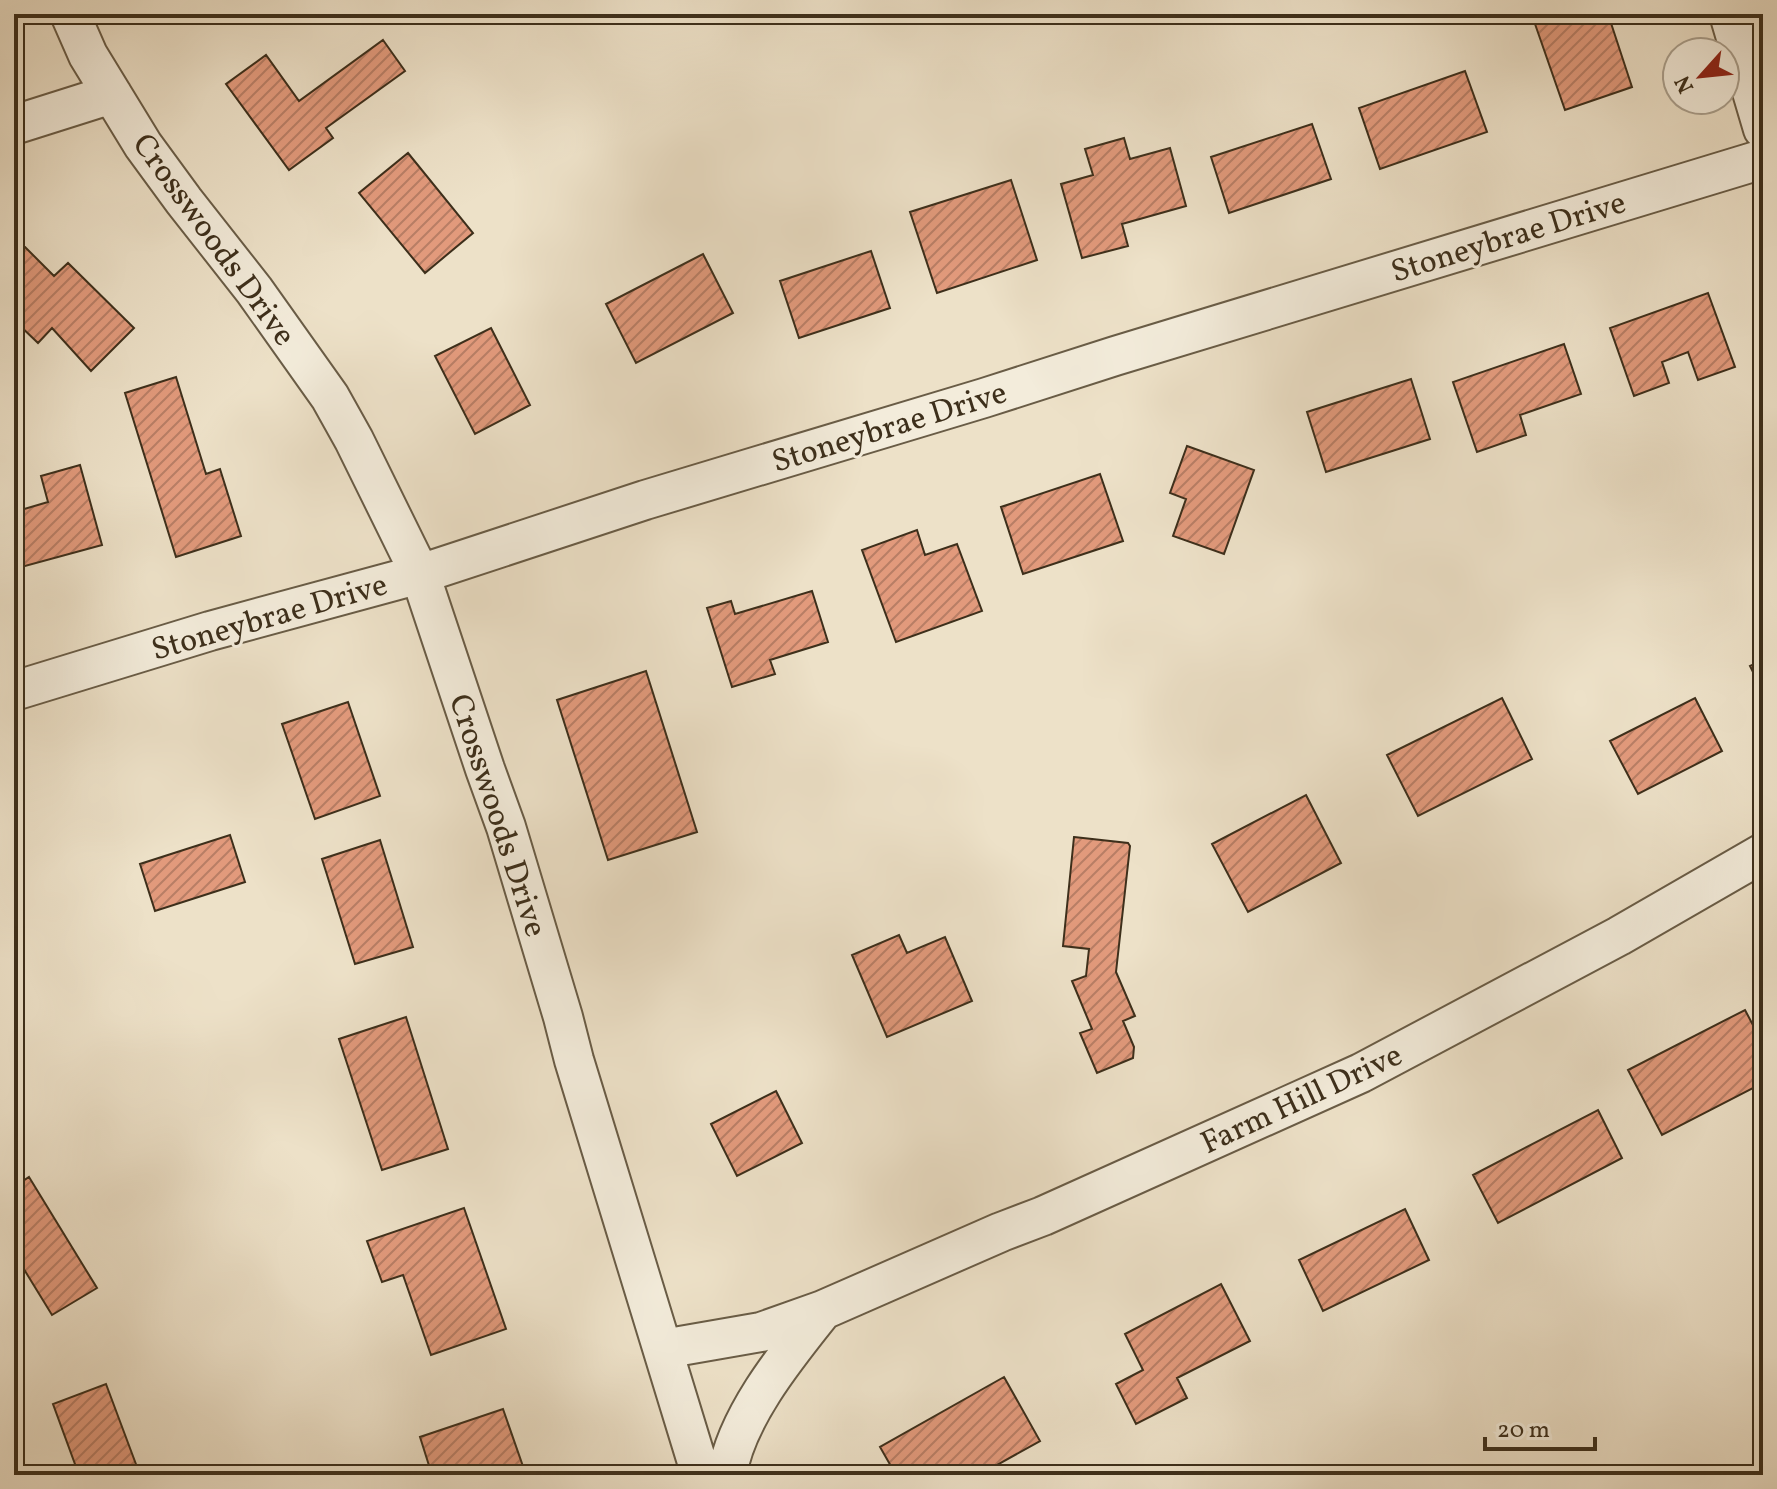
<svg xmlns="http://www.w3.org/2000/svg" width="1777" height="1489" font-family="Vollkorn,serif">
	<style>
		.building { fill: url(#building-hatch); stroke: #3d2f1b; stroke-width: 2 }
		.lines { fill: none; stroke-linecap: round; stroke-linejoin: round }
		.minor-casing { stroke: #695c46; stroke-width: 42 }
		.minor { stroke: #f3ecdb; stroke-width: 38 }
		.labels { text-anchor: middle; stroke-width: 6; stroke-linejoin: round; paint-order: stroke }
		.street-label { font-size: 32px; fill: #3d2f1b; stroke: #f3ecdb }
	</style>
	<defs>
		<pattern id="building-hatch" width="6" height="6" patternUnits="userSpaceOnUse" patternTransform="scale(2)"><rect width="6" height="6" fill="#e29a7c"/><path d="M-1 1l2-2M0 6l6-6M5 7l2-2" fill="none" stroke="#b87e65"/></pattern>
	</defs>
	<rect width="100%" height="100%" fill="#ede1c8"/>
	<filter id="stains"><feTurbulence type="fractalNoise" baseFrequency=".0025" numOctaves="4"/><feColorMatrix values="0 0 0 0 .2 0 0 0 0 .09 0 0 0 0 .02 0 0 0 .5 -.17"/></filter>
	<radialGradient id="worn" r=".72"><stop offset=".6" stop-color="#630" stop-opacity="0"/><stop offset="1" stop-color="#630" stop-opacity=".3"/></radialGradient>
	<path class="building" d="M810 14H910V21Z
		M1544 14H1608L1632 87 1565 110 1535 24 1547 20Z
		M383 40 405 71 326 128 333 138 289 170 226 84 266 55 299 101Z
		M1465 71 1487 132 1380 169 1359 108Z
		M1312 124 1331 179 1229 213 1211 157Z
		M1124 138 1130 159 1170 148 1186 206 1122 224 1128 246 1082 258 1061 184 1093 175 1085 149Z
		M408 153 473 233 425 273 359 193Z
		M1011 180 1037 260 937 293 910 212Z
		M14 247H25L54 276 68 263 134 328 91 371 52 328 38 343 14 320V307L21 300 14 292Z
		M871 251 890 308 799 338 780 281Z
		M703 254 733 313 636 363 606 304Z
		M1708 293 1735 367 1698 380 1688 352 1662 362 1669 383 1634 396 1610 328Z
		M491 328 530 405 475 434 435 356Z
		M1564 344 1581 394 1520 415 1526 435 1477 452 1453 382Z
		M176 377 206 474 220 469 241 536 176 557 125 393Z
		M1411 379 1430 439 1326 472 1307 412Z
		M1187 446 1254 470 1224 554 1173 536 1186 499 1170 493Z
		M80 465 102 545 14 569V512L48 502 41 476Z
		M1100 474 1123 541 1023 574 1001 507Z
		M917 530 925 555 957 544 982 611 896 642 862 550Z
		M812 591 828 642 770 660 775 674 732 687 707 608 731 601 735 614Z
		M1763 660V692L1750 666Z
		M646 671 697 832 608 860 557 700Z
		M1502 698 1532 759 1418 816 1387 755Z
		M1695 698 1722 751 1638 794 1610 741Z
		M348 702 380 796 315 819 282 724Z
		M1306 795 1341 863 1248 912 1212 844Z
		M230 835 245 882 155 911 140 864Z
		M1074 837 1128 843 1130 846 1116 972 1135 1016 1123 1021 1134 1047 1133 1058 1097 1073 1080 1033 1092 1029 1072 981 1086 976 1089 949 1063 946Z
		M380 840 413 947 355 964 322 859Z
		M899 935 907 953 945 937 972 1001 887 1037 852 955Z
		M1745 1010 1763 1044V1083L1662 1135 1628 1070Z
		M406 1017 448 1149 382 1170 339 1039Z
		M776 1091 802 1143 737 1176 711 1124Z
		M1598 1110 1622 1158 1498 1223 1473 1175Z
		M29 1177 97 1288 52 1315 14 1253V1187Z
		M464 1208 506 1329 431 1355 403 1275 382 1282 367 1241Z
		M1405 1209 1429 1260 1323 1311 1299 1260Z
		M1221 1284 1250 1341 1177 1378 1187 1398 1136 1424 1116 1384 1143 1370 1125 1334Z
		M1004 1377 1040 1441 979 1475H896L880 1447Z
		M106 1384 140 1475H79L53 1404Z
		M503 1409 526 1475H432L420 1437Z"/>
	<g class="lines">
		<g class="minor-casing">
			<path id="minor" d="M70 14 88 55 143 145 184 201 254 290 330 397 354 440 420 574 485 769 506 827 563 1017 574 1060 701 1475
				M1729 14 1763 129
				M14 125 112 94
				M14 691 210 631 420 574 645 500 984 398 1115 356 1763 159
				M663 1349 761 1332 823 1310 1001 1232 1043 1216 1361 1073 1619 936 1763 853
				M727 1475C736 1417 787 1355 823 1310"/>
		</g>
		<use href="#minor" class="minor"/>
	</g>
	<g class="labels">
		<g class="street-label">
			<text transform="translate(1508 236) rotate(-17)" y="11">Stoneybrae Drive</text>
			<text transform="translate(215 239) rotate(54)" y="11">Crosswoods Drive</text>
			<text transform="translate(889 426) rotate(-17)" y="11">Stoneybrae Drive</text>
			<text transform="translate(269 616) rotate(-16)" y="11">Stoneybrae Drive</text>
			<text transform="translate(499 815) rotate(72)" y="11">Crosswoods Drive</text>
			<text transform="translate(1301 1098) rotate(-25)" y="11">Farm Hill Drive</text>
		</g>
	</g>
	<rect width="1777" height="1489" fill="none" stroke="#ede1c8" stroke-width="48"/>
	<rect x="16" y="16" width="1745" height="1457" fill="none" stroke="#3d2f1b" stroke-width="4"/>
	<rect x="24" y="24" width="1729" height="1441" fill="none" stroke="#3d2f1b" stroke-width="2"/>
	<g transform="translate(1701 76) rotate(243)"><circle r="38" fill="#f3ecdb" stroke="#aaa08e" stroke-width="2"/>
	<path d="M0-6L14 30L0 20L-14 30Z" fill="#8f2418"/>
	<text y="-12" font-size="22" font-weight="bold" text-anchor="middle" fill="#3d2f1b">N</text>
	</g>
	<path d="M1485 1437v12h110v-12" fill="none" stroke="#3d2f1b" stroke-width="4"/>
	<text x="1497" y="1437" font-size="24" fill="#3d2f1b" stroke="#f3ecdb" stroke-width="6" paint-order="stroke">20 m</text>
	<rect width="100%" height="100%" filter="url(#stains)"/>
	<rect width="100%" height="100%" fill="url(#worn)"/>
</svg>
